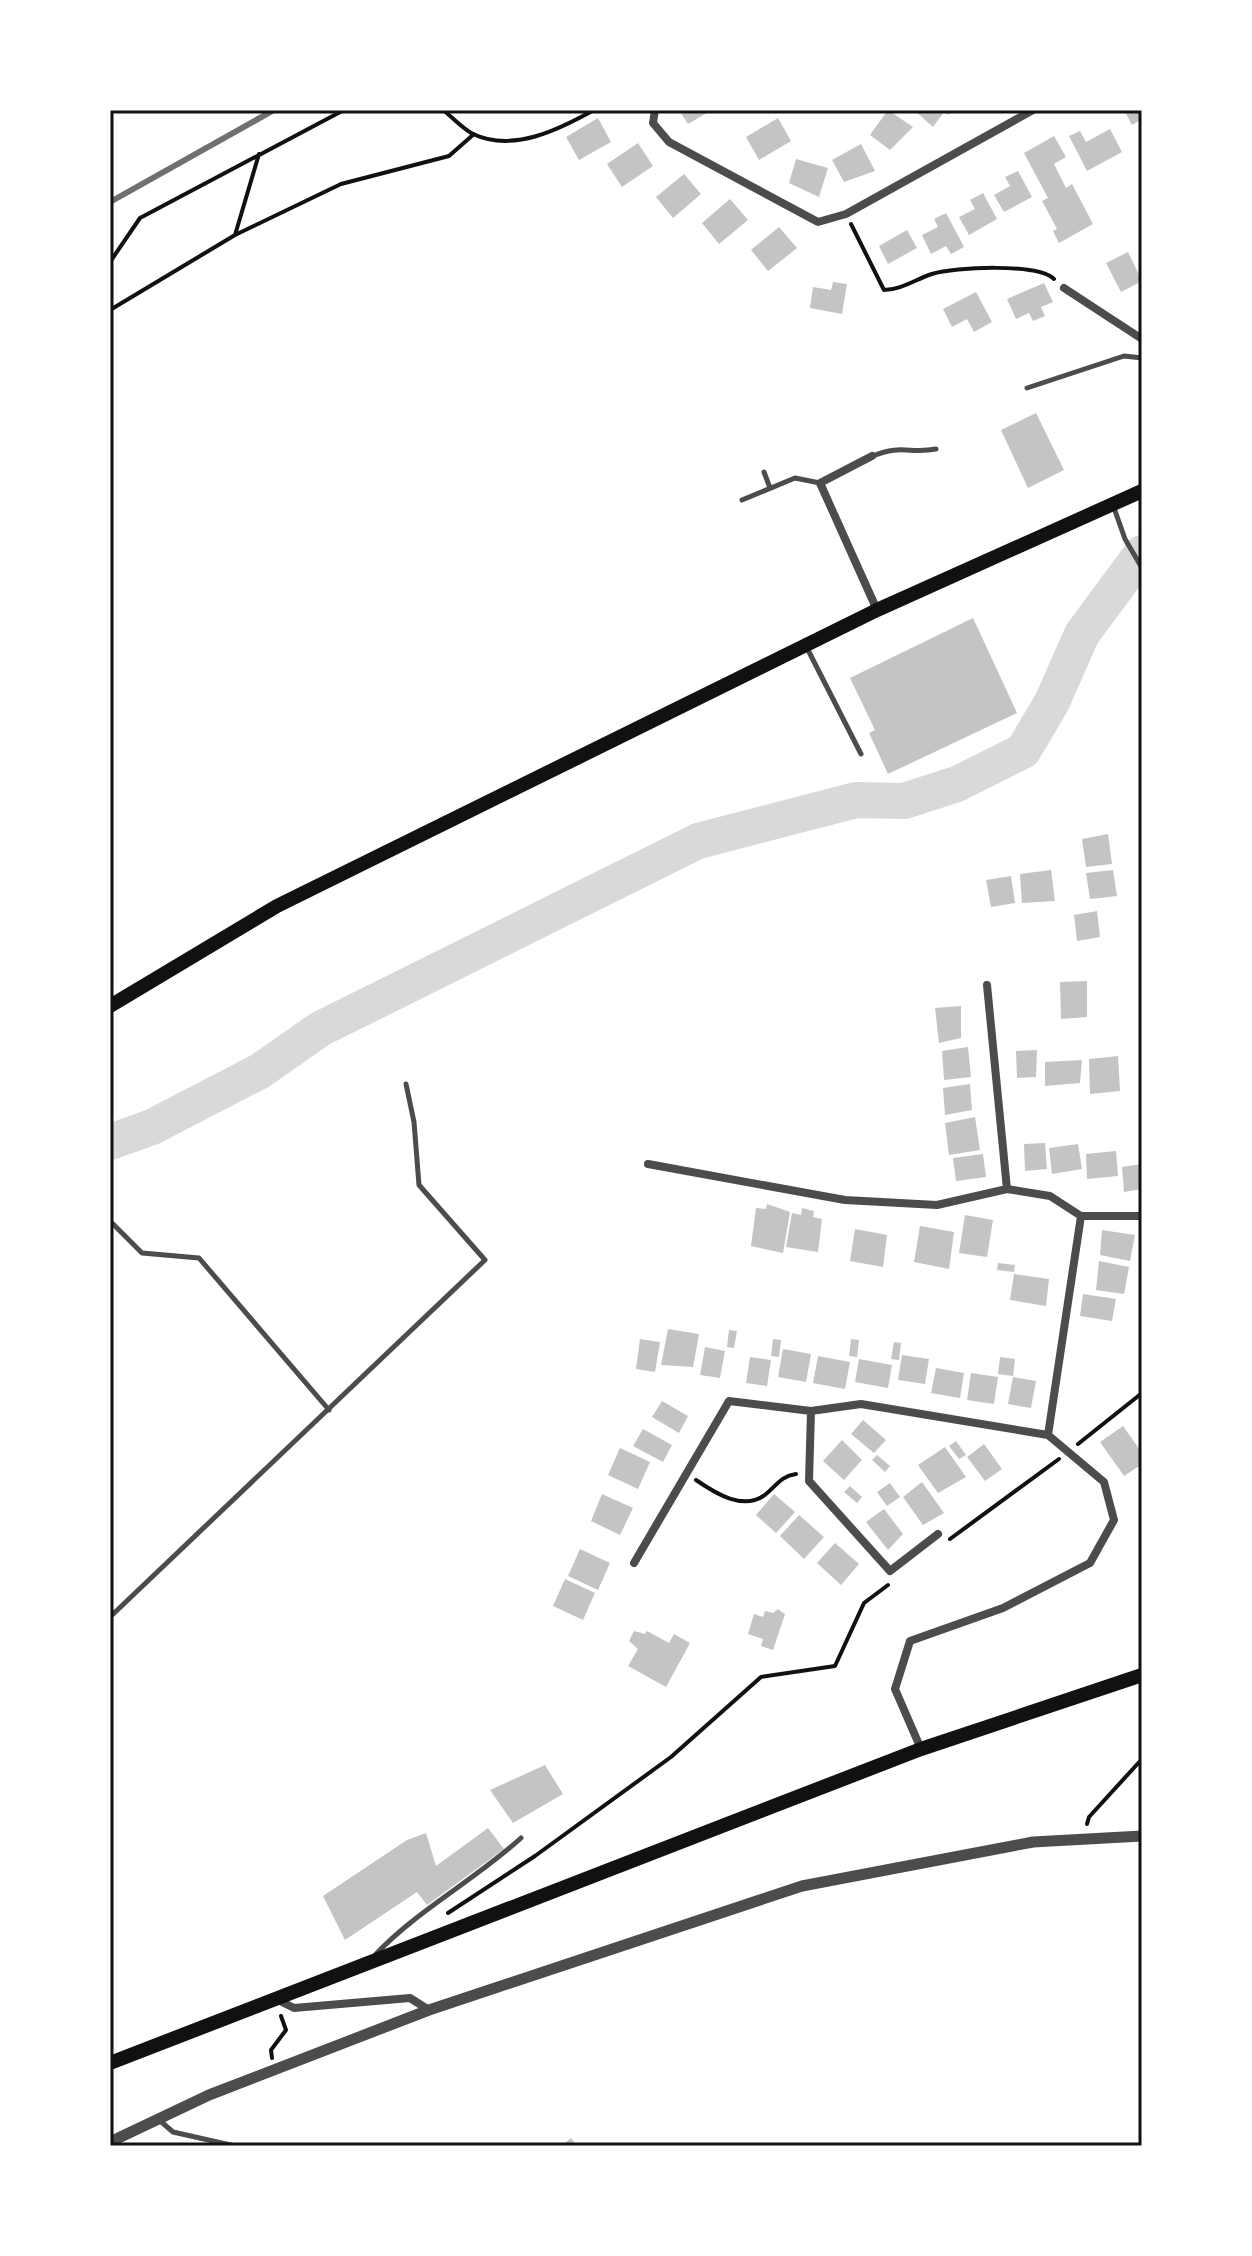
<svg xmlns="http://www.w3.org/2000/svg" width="1252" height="2256" font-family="'PT Sans Narrow',sans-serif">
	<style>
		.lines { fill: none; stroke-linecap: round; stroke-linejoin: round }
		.river { stroke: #d9d9d9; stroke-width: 36 }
		.building { fill: #c4c4c4 }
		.path { stroke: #111; stroke-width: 4 }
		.service { stroke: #4c4c4c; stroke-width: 5 }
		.minor { stroke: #4c4c4c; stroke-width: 8 }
		.tertiary { stroke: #4c4c4c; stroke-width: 11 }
		.primary { stroke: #111; stroke-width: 14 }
		.rail { stroke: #707070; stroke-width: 6 }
		.neatline { fill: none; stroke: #111; stroke-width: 3 }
	</style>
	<rect width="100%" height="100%" fill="#fff"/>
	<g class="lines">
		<path class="river" d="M110 1142 152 1127 260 1071 320 1029 698 841 856 800 904 801 957 784 1023 751 1052 702 1082 634 1142 553"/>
	</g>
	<path class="building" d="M679 110H712L688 124Z
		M888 110 913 127 890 150 870 135Z
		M914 110H952L948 115 944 112 933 127Z
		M1124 110H1142V119L1132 125Z
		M598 118 611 142 579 160 566 137Z
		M778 118 791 141 759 160 746 137Z
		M1110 129 1122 152 1087 171 1069 136 1080 131 1086 142Z
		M1054 136 1066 157 1054 164 1066 188 1072 184 1093 224 1059 243 1053 231 1057 229 1042 201 1048 198 1024 153Z
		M638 143 653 166 622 187 607 164Z
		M861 144 875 171 844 182 832 160Z
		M796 159 828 168 819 197 789 183Z
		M1018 171 1032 197 1004 212 994 195 1010 186 1005 177Z
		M684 174 701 194 673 218 656 197Z
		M983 193 997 219 969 235 959 217 975 209 970 200Z
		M730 199 748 220 719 244 702 223Z
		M946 213 964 247 951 254 946 246 931 254 922 235 938 227 934 219Z
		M779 227 797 248 768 271 751 250Z
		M907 230 917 248 888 264 879 246Z
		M1128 252 1142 281 1121 292 1106 263Z
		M833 282 847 284 842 314 810 308 813 287 831 290Z
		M1044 283 1053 302 1041 307 1045 316 1033 321 1029 313 1016 319 1007 299Z
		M976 292 992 322 974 332 967 319 952 327 943 309Z
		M1036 413 1064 470 1028 488 1001 430Z
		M973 618 1017 713 888 774 869 733 875 730 850 678Z
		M1108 834 1112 864 1086 867 1082 839Z
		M1051 870 1055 901 1022 903 1020 874Z
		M1113 870 1117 896 1090 899 1086 873Z
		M1011 876 1015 903 991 907 986 880Z
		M1097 911 1100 937 1077 941 1074 915Z
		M1087 981V1017L1061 1019 1060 982Z
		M961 1006V1038L939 1043 935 1008Z
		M968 1047 971 1077 944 1080 942 1051Z
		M1037 1050 1036 1077 1017 1078 1016 1051Z
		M1118 1056 1120 1091 1090 1094 1089 1059Z
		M1082 1060 1080 1083 1045 1086V1062Z
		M970 1084 972 1110 945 1115 943 1088Z
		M975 1117 980 1150 949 1155 945 1123Z
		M1045 1143 1047 1169 1025 1171 1024 1144Z
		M1078 1144 1082 1169 1052 1174 1049 1148Z
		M1116 1151 1118 1176 1087 1179 1086 1154Z
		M983 1154 986 1177 956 1181 953 1158Z
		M1142 1164V1189L1124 1192 1122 1167Z
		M767 1204 790 1212 783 1253 751 1246 756 1208 766 1209Z
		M802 1208 814 1211 813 1217 822 1219 818 1252 786 1247 792 1213 801 1215Z
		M965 1215 993 1220 987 1257 959 1253Z
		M920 1226 954 1232 949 1269 914 1262Z
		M855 1229 887 1235 883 1267 850 1261Z
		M1102 1230 1135 1235 1130 1261 1100 1255Z
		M1099 1261 1129 1267 1124 1294 1096 1290Z
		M998 1263 1015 1265 1014 1272 997 1270Z
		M1014 1274 1049 1279 1046 1306 1010 1300Z
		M1083 1294 1116 1299 1112 1321 1080 1316Z
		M668 1329 699 1334 693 1367 661 1365Z
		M729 1330 737 1331 734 1348 727 1347Z
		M640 1339 660 1342 655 1372 636 1369Z
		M773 1339 781 1340 779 1357 771 1356Z
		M851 1339 859 1340 857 1357 849 1356Z
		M894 1342 901 1343 899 1360 891 1359Z
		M705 1347 725 1351 720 1378 700 1375Z
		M783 1349 811 1354 806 1382 778 1377Z
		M902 1355 929 1359 925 1384 898 1380Z
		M818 1356 850 1362 845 1389 813 1383Z
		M750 1357 771 1360 767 1386 746 1383Z
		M1000 1357 1015 1359 1013 1376 998 1374Z
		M859 1359 892 1365 888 1388 855 1382Z
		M936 1368 964 1373 960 1398 931 1393Z
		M971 1373 998 1377 994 1404 967 1400Z
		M1013 1377 1036 1381 1031 1408 1008 1404Z
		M662 1401 688 1416 679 1433 652 1417Z
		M863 1420 886 1440 874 1453 851 1434Z
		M1123 1426 1142 1453V1464L1124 1476 1100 1442Z
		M643 1429 672 1445 663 1462 633 1446Z
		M842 1440 862 1460 844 1480 823 1461Z
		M956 1441 966 1455 959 1459 949 1446Z
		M984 1444 1002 1469 985 1481 967 1457Z
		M945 1447 966 1477 938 1493 918 1465Z
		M620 1448 650 1462 638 1489 608 1475Z
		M877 1455 890 1466 885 1472 872 1460Z
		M922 1482 944 1513 923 1525 903 1497Z
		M890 1483 900 1497 887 1506 877 1492Z
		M850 1486 862 1497 857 1503 844 1492Z
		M602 1494 633 1508 620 1535 591 1521Z
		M774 1494 795 1512 776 1533 756 1515Z
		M884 1509 903 1534 888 1550 866 1522Z
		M799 1515 824 1537 804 1559 780 1536Z
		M835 1543 859 1564 841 1585 817 1563Z
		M580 1549 610 1563 598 1590 568 1576Z
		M565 1579 595 1593 583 1620 553 1606Z
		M778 1609 785 1614 773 1650 761 1646 763 1639 748 1634 754 1614 763 1617 765 1611 773 1613Z
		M634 1631 645 1634 647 1631 669 1643 674 1634 690 1643 666 1687 628 1666 638 1649 629 1641Z
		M545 1765 563 1794 513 1823 490 1790Z
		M488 1828 504 1849 427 1905 417 1892 345 1940 323 1896 407 1840 426 1833 436 1866Z
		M571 2138 577 2146H561Z"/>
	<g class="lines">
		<path class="path" d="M443 110C452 117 463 129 473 134 513 153 560 129 594 110
			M851 224 884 290C901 290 916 279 932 274 955 267 1037 263 1054 279
			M235 235 259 154
			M110 262 140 218 344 110
			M110 310 235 235 341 184 449 156 474 134
			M1078 1444 1142 1393
			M696 1480C715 1493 744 1512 766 1494 777 1485 781 1476 796 1474
			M950 1539 1059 1459
			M1087 1824 1089 1817 1142 1759
			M448 1913 535 1856 671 1757 761 1677 835 1666 864 1603 888 1585
			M272 2058 271 2050 286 2030 281 2016"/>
		<path class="service" d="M1027 388 1124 356 1142 358
			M873 456C901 444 910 454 936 449
			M764 472 770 488
			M742 500 795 478 820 483
			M1114 508 1125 539 1142 568
			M807 648 861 754
			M110 1221 142 1253 199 1258 329 1410
			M110 1617 485 1260 419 1185 414 1122 406 1084
			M110 1740V1741
			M376 1954C419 1909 475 1880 521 1838
			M158 2119 173 2132 235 2146"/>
		<path class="minor" d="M655 110 653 123 669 142 818 222 846 214 1033 110
			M1064 288 1142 339
			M872 456 820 483 877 610
			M987 985 1007 1189
			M648 1164 845 1200 937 1205 1007 1189 1050 1196 1081 1216H1142
			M811 1411 809 1481 890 1571 938 1534
			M1048 1435 1081 1216
			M634 1563 729 1401 811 1411 861 1404 1048 1435 1104 1482 1114 1520 1090 1563 1003 1608 910 1641 895 1689 921 1749
			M276 1999 294 2008 410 1998 429 2010"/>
		<path class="tertiary" d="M110 2142 209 2095 429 2010 802 1886 1033 1842 1142 1836"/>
		<path class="primary" d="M110 1006 277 906 877 610 1142 491
			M110 2063 921 1749 1142 1675"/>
		<path class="rail" d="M110 202 274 110"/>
	</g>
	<rect width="1252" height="2256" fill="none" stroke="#ffffff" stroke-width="224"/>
	<rect x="112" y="112" width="1028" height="2032" class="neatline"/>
</svg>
